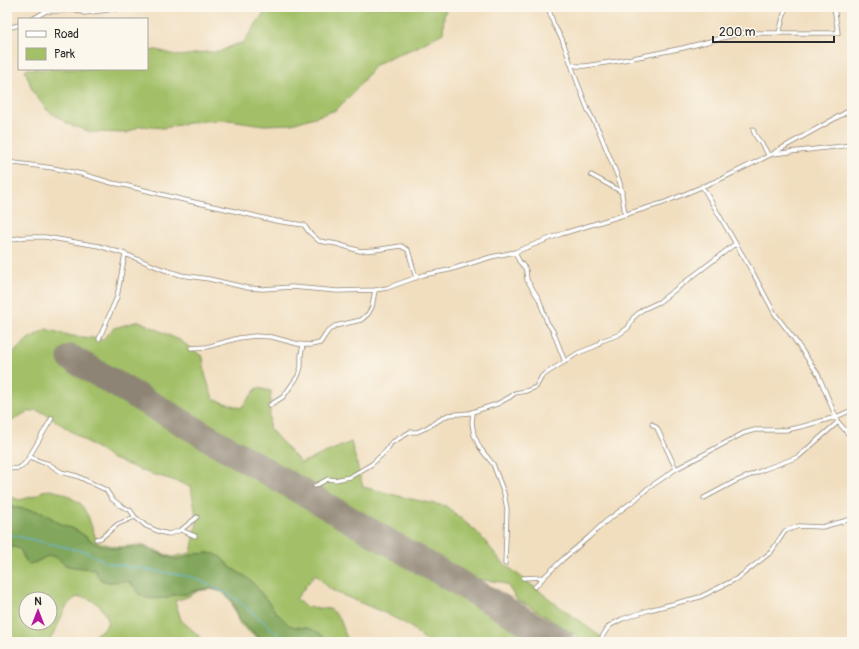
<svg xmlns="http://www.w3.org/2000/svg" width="859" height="649" font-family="Pangolin,sans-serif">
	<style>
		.green { fill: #a3c067; stroke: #677649; fill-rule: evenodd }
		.forest { fill: #82a65c; stroke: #566844 }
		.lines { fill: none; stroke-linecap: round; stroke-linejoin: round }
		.stream { stroke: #5ebadc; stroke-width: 1 }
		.runway { stroke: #8e8475; stroke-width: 27 }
		.street-casing { stroke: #8e8475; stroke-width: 5 }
		.street { stroke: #fff; stroke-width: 3.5 }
	</style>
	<rect width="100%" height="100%" fill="#fbf7ec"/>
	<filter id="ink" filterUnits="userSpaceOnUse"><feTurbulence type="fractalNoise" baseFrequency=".025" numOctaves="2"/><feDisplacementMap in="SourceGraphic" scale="8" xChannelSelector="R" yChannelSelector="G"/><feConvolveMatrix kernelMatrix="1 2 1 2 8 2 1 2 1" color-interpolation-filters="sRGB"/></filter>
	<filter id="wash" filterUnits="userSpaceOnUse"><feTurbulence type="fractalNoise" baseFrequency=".012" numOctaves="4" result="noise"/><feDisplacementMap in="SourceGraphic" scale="16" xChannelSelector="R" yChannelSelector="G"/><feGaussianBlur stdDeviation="0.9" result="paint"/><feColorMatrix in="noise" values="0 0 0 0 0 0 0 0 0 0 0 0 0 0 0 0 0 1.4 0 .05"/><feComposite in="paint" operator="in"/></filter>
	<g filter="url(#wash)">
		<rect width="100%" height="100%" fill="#f1debf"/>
		<path class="green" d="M268 7H299L303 10 319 13 333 7H447L444 15 443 33 417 47 391 57 375 65 355 91 336 110 318 116 292 124 264 125 229 120 199 121 164 128 140 126 127 133 91 132 70 125 47 110 33 92 25 70 27 69H147V51L157 50 179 56 187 55 206 52H219L234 45 243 43Z
			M139 321 181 341 203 357 205 374 213 399 241 408 257 388 271 391 269 428 301 463 351 442 363 487 411 499 446 506 478 533 502 562 556 604 608 642H586L529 606 517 600 508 586 501 582 476 579 464 574 77 350 65 362 96 383 206 441 340 521 509 618 548 642H426L413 629 408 625 385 613 335 592 329 588 315 574 296 599 306 607 330 609 340 618 345 634 349 642H329L323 636 313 630 307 628 295 627 289 625 276 612 254 584 246 577 230 567 221 557 209 553 196 554 179 559H173L142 547 116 549 96 544 78 531 59 523 42 512 7 506V496L20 500 38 495 42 491 50 490 63 493 81 504 88 516 97 542 117 547 142 545 172 557 191 553 197 522 191 487 173 480 148 473 111 458 44 413 35 410 23 414 7 424V359L28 339 46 329 72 336 103 339 114 328Z
			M7 546 14 547 20 549 25 560 35 563 45 557 52 556 57 558 67 566 95 569 97 575 108 582 127 581 132 584 139 594 168 598 173 595 185 594 198 590 211 588 224 592 232 600 241 622 255 634 266 642H264L253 635 239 623 231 601 222 592 210 589 198 591 187 597 175 601 181 620 199 636 201 642H90L95 635 106 627 108 619C102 609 100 604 89 599 68 589 62 618 55 631 53 635 51 638 49 642H7ZM26 599H50V623H26Z"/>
		<path class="forest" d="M7 506 42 512 59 523 78 531 96 544 116 549 142 547 173 559H179L196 554 209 553 215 554 221 557 230 567 246 577 254 584 276 612 289 625 295 627 307 628 313 630 323 636 329 642H266L255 634 241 622 232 600 224 592 211 588 198 590 185 594 173 595 168 598 150 599 144 597 139 594 132 584 127 581 108 582 101 580 97 575 95 569C88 568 72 568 66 565 60 562 58 556 50 556 42 557 38 563 29 564L25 560 20 549 14 547 7 546Z"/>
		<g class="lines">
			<path class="stream" d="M7 534 87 552 107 563 192 577 232 596 288 642"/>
			<path class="runway" d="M71 358 561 642"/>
		</g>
	</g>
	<g filter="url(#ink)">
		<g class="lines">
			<g class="street-casing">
				<path id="street" d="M548 7 554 25 562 39 578 84 588 110 599 131 617 175 620 183 625 214
					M33 19 46 11H59L74 9 84 13 132 7
					M7 28 19 25
					M779 33 786 7
					M571 64 577 66H585L618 61 683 48 742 33H838L834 7
					M753 129C754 139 766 145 768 156
					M775 152 852 109
					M7 162 53 168 82 174 112 183 124 185 180 199 226 209 276 221 304 225 309 232 319 241 337 244 360 251 375 250 401 246 408 250 416 278
					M591 175 622 192
					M702 186 753 273 775 314 792 336 818 374 838 422 852 438
					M7 240 26 237H45L99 246 125 254 162 269 181 275 209 279 248 288 263 289 292 287 337 291 375 290 387 288 423 275 449 270 491 257 515 252 561 234 663 203 723 178 772 154 852 145
					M515 252 519 261 525 268 526 270 527 280 539 299 547 322 553 331 565 362
					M99 339 117 297 125 254
					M191 348 207 347 239 338 255 336 272 337 298 344 311 345 320 343 328 331 335 326 361 320 368 314 372 307 375 290
					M270 405 283 397 298 376 301 367V355L303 345
					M473 412 472 423 474 435 480 448 493 464 504 493 507 509 505 564
					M652 424 657 428 676 469
					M29 456 39 461 49 464 61 472 77 476 106 490 112 499 121 506 130 510 135 517 146 526 160 532 169 534 181 530 197 517
					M7 468C17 469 19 470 26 462L52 418
					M315 486 328 479 335 480 350 477 372 464 387 450 391 443 410 432H417L426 428 448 415 469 413 497 404 510 397 515 393 526 391 536 387 542 376 578 353 596 346 601 341 618 335 628 328 633 318 642 310 659 302 735 244
					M704 498 734 482 765 469 798 457 838 422
					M181 530 195 536
					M96 539 101 538 118 524 135 517
					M523 578 544 577
					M535 587 544 577 563 559 589 537 605 522 636 499 647 489 676 469 744 433 755 430H786L804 426 836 417 852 410
					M602 637 609 626 622 619 649 610 700 597 738 578 771 552 785 531 799 526 822 527 852 519"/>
			</g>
			<use href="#street" class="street"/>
		</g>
	</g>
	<rect width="859" height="649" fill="none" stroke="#fbf7ec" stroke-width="24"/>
	<rect x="18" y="18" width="130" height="52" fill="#fbf7ec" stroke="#a8a59f"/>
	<rect x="26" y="31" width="20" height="6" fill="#ffffff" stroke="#a8a59f"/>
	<text x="54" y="38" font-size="12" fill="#2b2b2b">Road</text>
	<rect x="26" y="48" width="20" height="12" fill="#a3c067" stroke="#a8a59f"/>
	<text x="54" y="58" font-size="12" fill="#2b2b2b">Park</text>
	<g transform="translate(38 611)"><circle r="19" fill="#fbf7ec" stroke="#a8a59f"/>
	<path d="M0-3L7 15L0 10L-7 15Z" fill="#b5179e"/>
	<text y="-6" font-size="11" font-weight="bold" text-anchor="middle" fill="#2b2b2b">N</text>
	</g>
	<path d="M713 36v6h121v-6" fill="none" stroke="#2b2b2b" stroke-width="2"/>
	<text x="719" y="36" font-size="12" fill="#2b2b2b" stroke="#fbf7ec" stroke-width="3" paint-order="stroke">200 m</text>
</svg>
